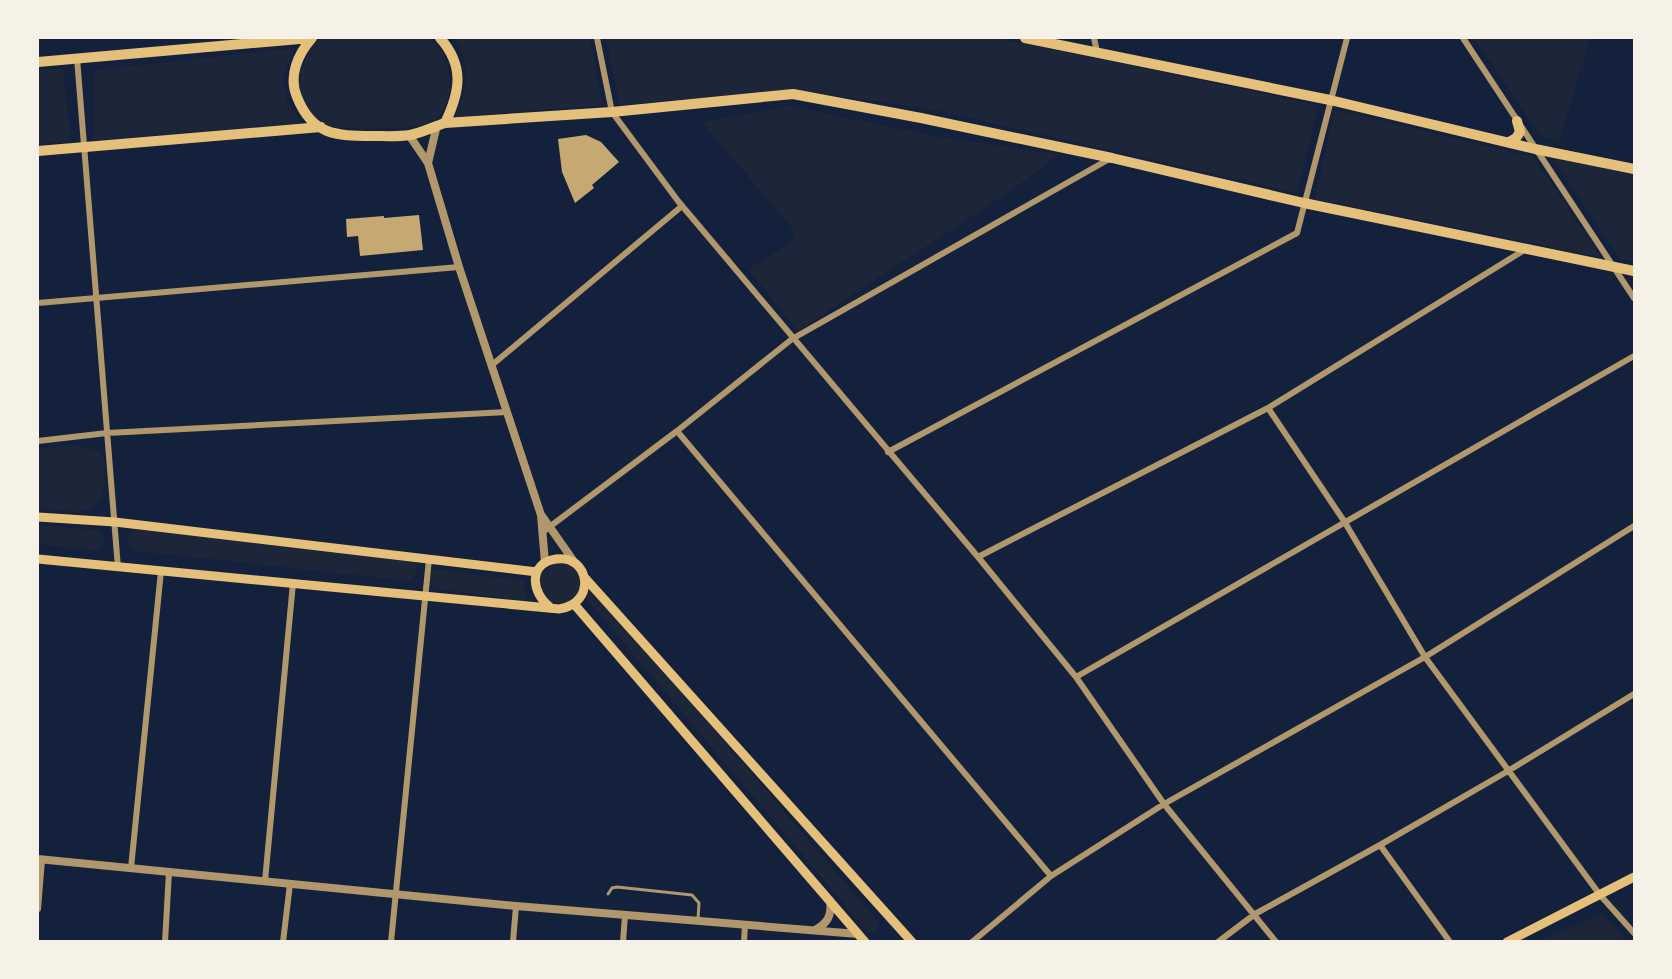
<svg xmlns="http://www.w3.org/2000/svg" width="1672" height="979" font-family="'Golos Text',sans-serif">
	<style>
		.green { fill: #1d2539 }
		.building { fill: #c6a872 }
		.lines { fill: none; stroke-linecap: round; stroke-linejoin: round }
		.service { stroke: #b1986c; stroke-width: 3 }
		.minor { stroke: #b1986c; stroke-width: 6 }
		.tertiary { stroke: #b1986c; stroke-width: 8 }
		.secondary { stroke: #e5c07b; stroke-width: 9 }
		.primary { stroke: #e5c07b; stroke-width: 10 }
	</style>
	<rect width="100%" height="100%" fill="#14213d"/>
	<path class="green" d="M321 38H430C443 50 449 63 450 81 451 92 446 112 436 119 422 128 400 128 383 128 365 128 341 131 324 123 303 112 293 81 305 59 309 51 315 44 321 38Z
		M454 38H590L602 105 455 117C467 89 473 63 454 38Z
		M606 38H997L1318 105 1297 193 930 109 795 90 620 105Z
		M1474 38H1590L1559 142 1541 136Z
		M295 48 283 76 287 101 301 123 93 140 94 70Z
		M63 68 71 141 38 144V70Z
		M790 106 934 136 1060 154 1013 189 798 331 748 269 794 241 791 227 702 122Z
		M1335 110 1533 157 1601 257 1315 199Z
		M1553 158 1634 175V261L1620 259Z
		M68 445 92 449 103 456C106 475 107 508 81 511 67 513 51 508 38 507V449Z
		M38 525 99 530 106 541 102 547 94 550 38 544Z
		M134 529 410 560 417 564V573L410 580 391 579 137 551 129 546 128 536Z
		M539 583a21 21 0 1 1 42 0a21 21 0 1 1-42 0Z
		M434 569 524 581 526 601 444 590 432 586 429 577Z
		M590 589 596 592 876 919 878 925 875 932H868L583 595Z
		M1602 914 1627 941H1538Z"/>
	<path class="building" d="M586 135 601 142 619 162 592 185 594 188 575 203 562 172 558 139Z
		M419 215 423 250 360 256 358 236 347 237 346 219 384 216V218Z"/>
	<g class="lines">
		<path class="service" d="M608 894 612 888 617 887 692 895 699 903 698 919"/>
		<path class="minor" d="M597 38 612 112 678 201 978 557 1076 677 1164 804 1276 942
			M1094 38 1097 52
			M1463 38 1634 298
			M77 58 118 568
			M38 303 459 267
			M492 365 682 206
			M1268 408 1344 521 1425 657 1600 895 1634 933
			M677 431 1051 876
			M38 441 107 433 507 412
			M888 452 1297 233 1347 38
			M544 531 677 431 792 339 1111 158
			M978 557 1268 408 1526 249
			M1076 677 1634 356
			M1380 845 1450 942
			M131 868 161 571
			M265 881 293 583
			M38 909 42 860
			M165 942 169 872
			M283 942 290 884
			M391 942 429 559
			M513 942 516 906
			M623 942 625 915
			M744 942 745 925
			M972 942 1051 876 1164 804 1425 657 1634 526
			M1218 942 1255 914 1380 845 1508 771 1634 694"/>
		<path class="tertiary" d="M409 135 428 163 459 267 541 515 545 563
			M428 163 437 125
			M542 516 575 563
			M38 859 516 906 858 934
			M815 930C828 923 832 915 830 901"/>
		<path class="secondary" d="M38 517 115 522 537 572
			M38 559 559 609C597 604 590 554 556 559 528 563 531 593 550 607
			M585 578 912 942
			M574 604 865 942
			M1507 942 1634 877"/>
		<path class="primary" d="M312 38C298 54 288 76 297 97 312 135 336 136 372 136 384 136 398 137 410 135 421 133 433 127 445 123 460 92 465 66 440 38
			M1025 38 1330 100 1535 149 1634 169
			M38 62 311 38
			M445 123 612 112 793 94 921 118 1112 158 1304 203 1634 271
			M1509 142 1516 138 1520 132 1517 121
			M38 151 321 127"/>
	</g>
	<rect width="1672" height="979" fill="none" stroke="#f6f1e7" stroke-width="78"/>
</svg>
